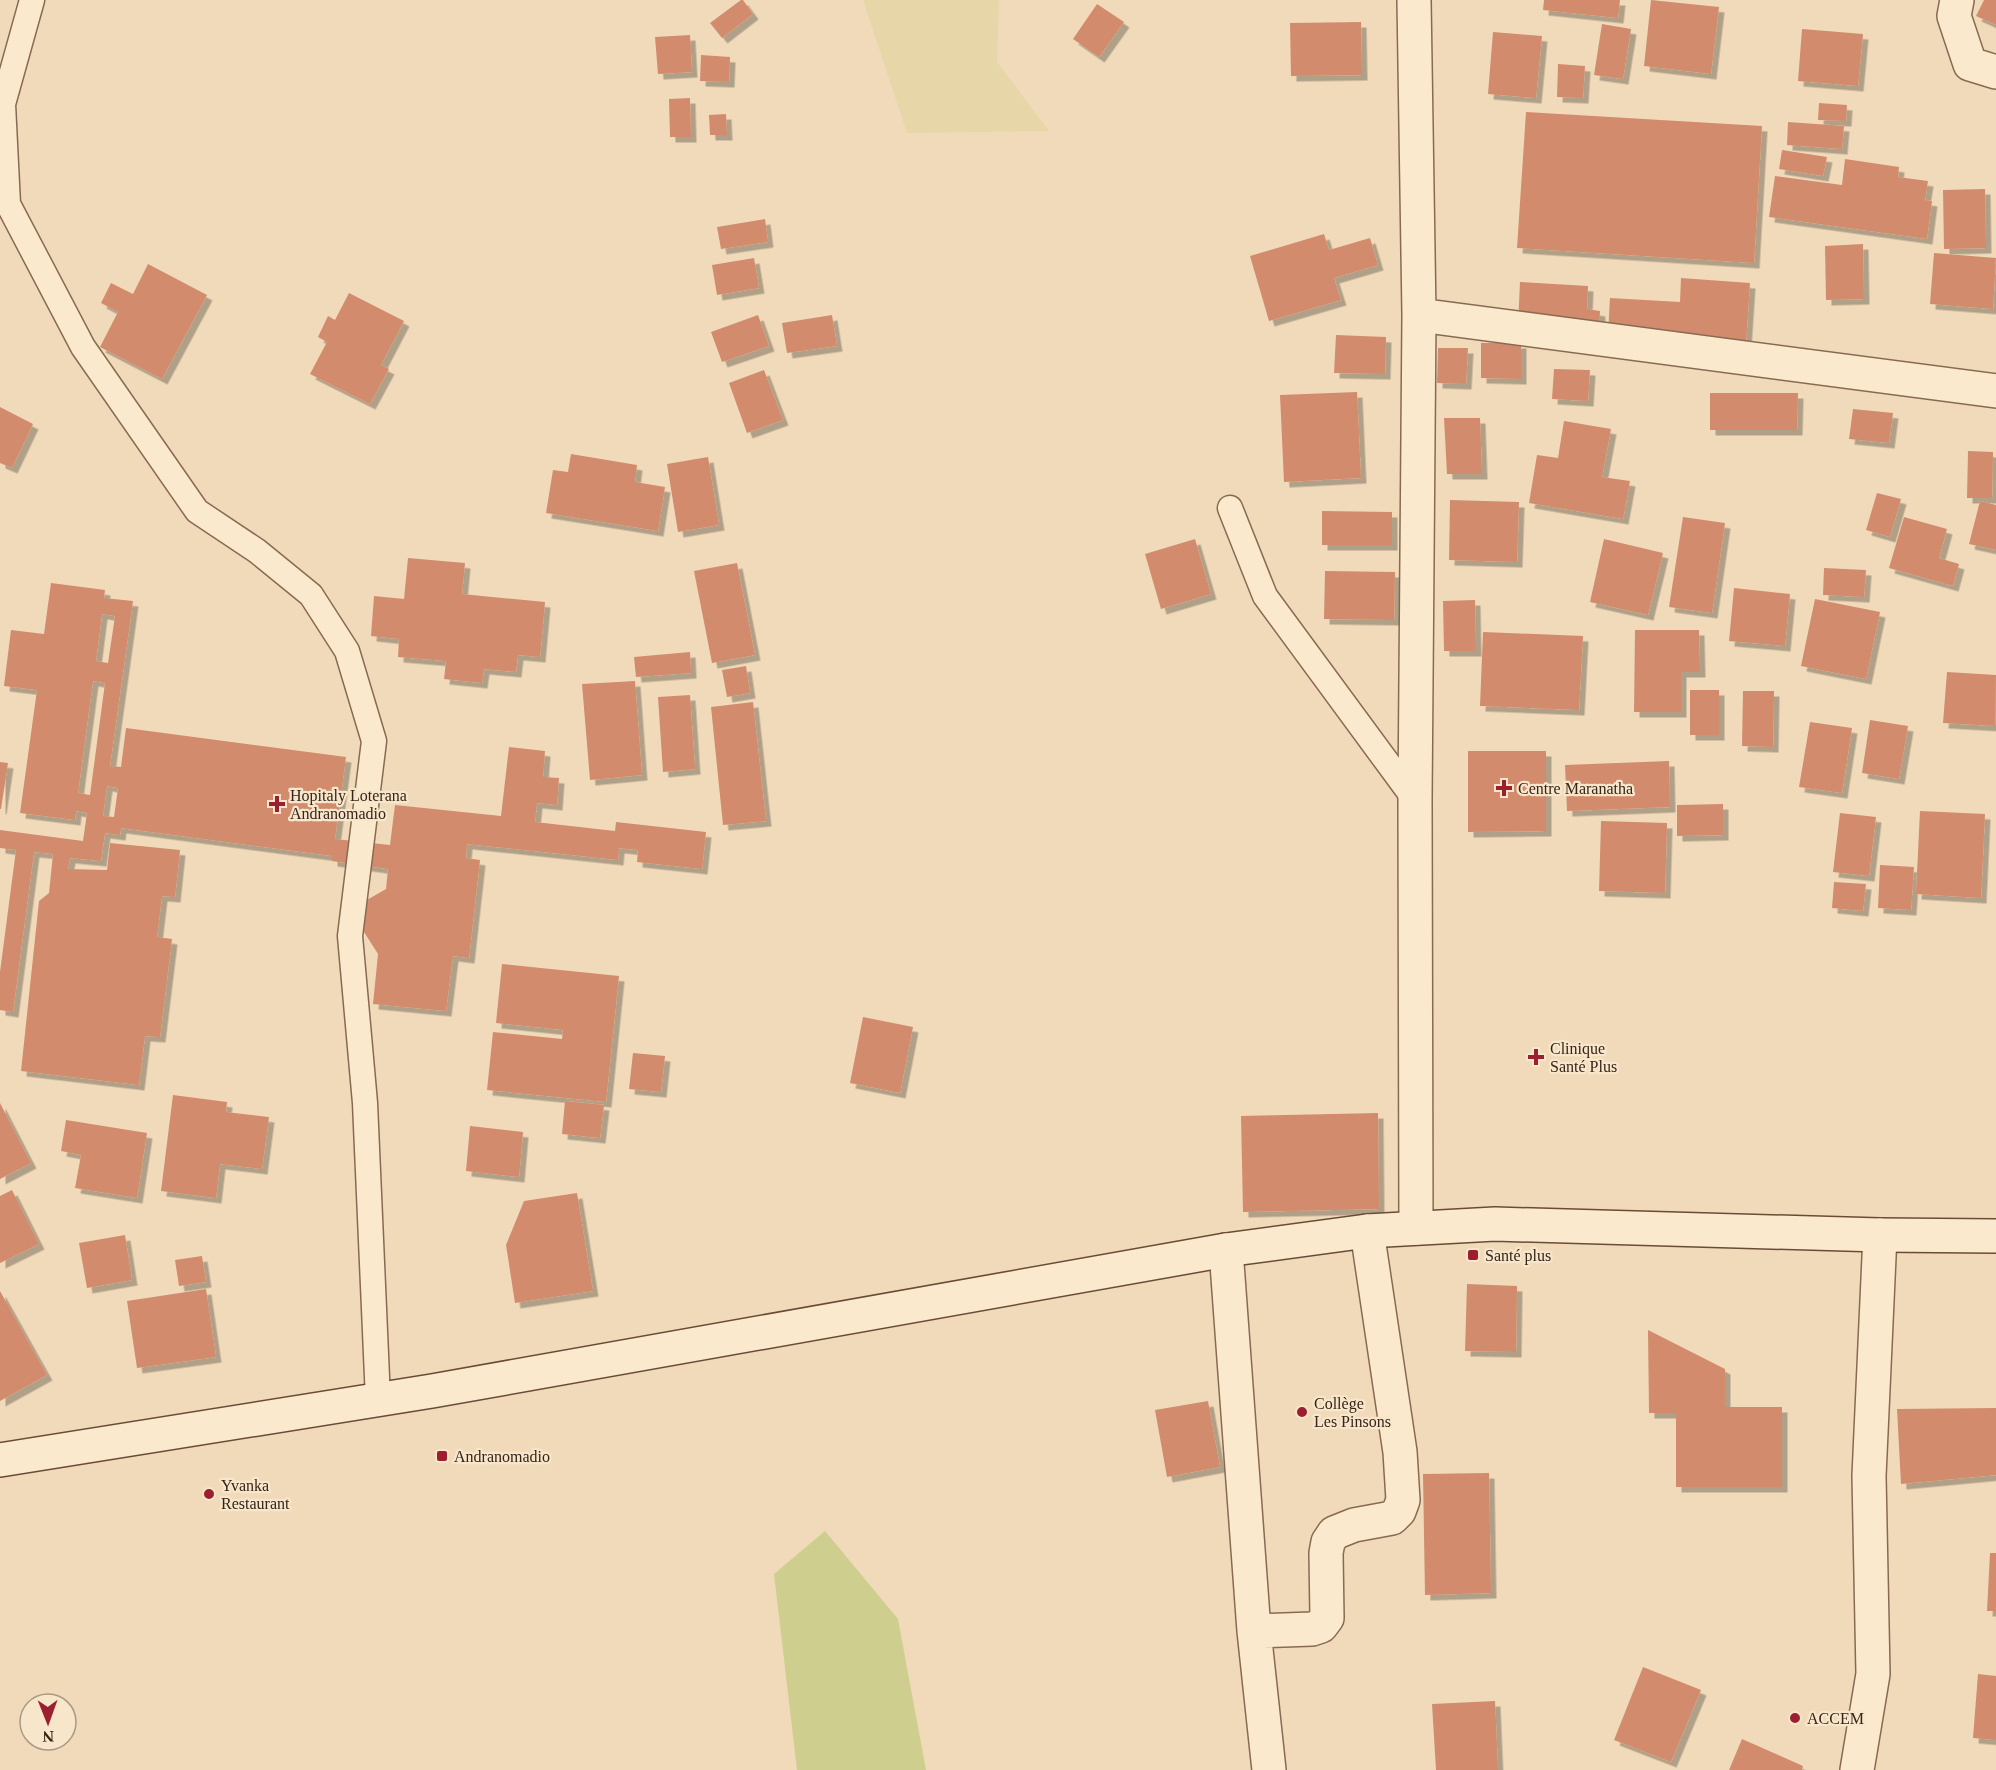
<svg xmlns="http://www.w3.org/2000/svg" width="1996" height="1770" font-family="'Times New Roman',serif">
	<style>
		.farmland { fill: #e7d6a7 }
		.green { fill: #cecf8e }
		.building { fill: #d28c6d; fill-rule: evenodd; filter: url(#shadow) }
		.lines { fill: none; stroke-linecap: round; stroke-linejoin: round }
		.lane-casing { stroke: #886a53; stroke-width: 27 }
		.street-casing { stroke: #886a53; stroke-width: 36 }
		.secondary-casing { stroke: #6a4b37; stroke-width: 36 }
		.lane { stroke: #fbe9cd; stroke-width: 24 }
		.street { stroke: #fbe9cd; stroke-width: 33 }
		.secondary { stroke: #fbe9cd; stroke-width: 33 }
		.poi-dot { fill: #9b1f2e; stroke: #f8e6ca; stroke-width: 2 }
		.labels { text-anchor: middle; stroke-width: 4.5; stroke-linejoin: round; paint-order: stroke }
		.poi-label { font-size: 16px; fill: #36241a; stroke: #f8e6ca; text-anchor: start }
	</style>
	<defs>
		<filter id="shadow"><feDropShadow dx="5.5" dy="5.5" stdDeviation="0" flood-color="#0004"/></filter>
	</defs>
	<rect width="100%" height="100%" fill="#f1daba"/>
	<path class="farmland" d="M863 0H999L997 62 1049 131 907 133Z"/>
	<path class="green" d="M825 1531 898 1619 926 1770H797L774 1574Z"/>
	<path class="building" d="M741 0H743L753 14 722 38 710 23Z
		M1544 0H1620L1618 18 1543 10Z
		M1651 0 1719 7 1711 74 1644 66Z
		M1984 0H1996V25L1976 16Z
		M1097 4 1124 22 1099 57 1073 39Z
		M1361 22 1362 75 1291 76 1290 23Z
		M1602 24 1631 29 1623 79 1594 75Z
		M1802 29 1863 34 1858 86 1798 81Z
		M1493 32 1542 36 1536 98 1488 94Z
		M690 35 692 72 658 74 655 37Z
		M701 55 730 57 729 82 700 81Z
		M1558 64 1585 66 1583 98 1557 97Z
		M690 98 691 137H670L669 99Z
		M1819 103 1847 105 1846 121 1818 120Z
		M1526 112 1762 126 1754 263 1517 248Z
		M726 114 727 135H710L709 115Z
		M1788 122 1844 126 1842 149 1787 145Z
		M1782 150 1827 157 1823 176 1779 169Z
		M1845 159 1899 167 1898 177 1928 181 1925 200 1932 201 1927 239 1769 217 1775 176 1842 185Z
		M1985 189 1986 248 1944 249 1943 190Z
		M765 219 768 242 721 249 717 227Z
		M1324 234 1329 250 1370 238 1378 265 1334 278 1341 300 1269 321 1250 256Z
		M1863 244 1864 299 1826 300 1825 246Z
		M1934 253 1996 258 1993 309 1930 304Z
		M754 258 759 288 717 295 712 265Z
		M148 264 207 295 162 379 100 347 118 312 101 303 111 283 133 294Z
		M1681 278 1750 283 1746 343 1608 334 1610 298 1680 302Z
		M1520 282 1588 286 1587 309 1600 311 1599 330 1518 325Z
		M349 293 404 321 381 365 389 369 370 404 310 374 327 342 318 337 328 316 335 320Z
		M758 315 769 346 722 362 711 332Z
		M832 315 837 346 787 353 782 323Z
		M1336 335 1386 337 1385 374 1334 373Z
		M1481 343H1521V379L1481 378Z
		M1438 348H1468L1466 384 1437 383Z
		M1554 369 1590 370 1588 401 1552 399Z
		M764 370 783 420 747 433 729 383Z
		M1357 392 1361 478 1284 482 1280 395Z
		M1710 393H1798L1797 430H1710Z
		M0 407 33 424 12 468 0 463Z
		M1853 409 1893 413 1889 443 1849 439Z
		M1444 418H1480L1482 474H1447Z
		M1564 421 1611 429 1602 477 1630 481 1623 519 1529 503 1537 455 1558 458Z
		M1968 451 1993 452 1992 498H1967Z
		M571 454 637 465 635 482 665 487 658 531 546 513 553 470 568 472Z
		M708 457 719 525 678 532 667 464Z
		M1877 493 1901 499 1890 537 1866 530Z
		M1450 500 1519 502 1517 562 1449 560Z
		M1980 501 1996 505V550L1969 544Z
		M1322 511 1392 512V545H1322Z
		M1683 517 1725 523 1712 613 1669 607Z
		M1904 517 1947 529 1939 558 1959 564 1953 586 1889 568Z
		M1195 539 1211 594 1161 609 1145 554Z
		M1604 539 1663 553 1648 615 1590 602Z
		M408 558 465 563 462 594 545 602 540 657 518 655 516 672 484 669 482 683 444 679 446 661 398 657 399 639 371 636 374 596 404 599Z
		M737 563 755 655 712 663 694 571Z
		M1824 568 1866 570 1864 597 1823 595Z
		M1325 571 1395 572 1394 620 1324 619Z
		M51 583 105 590 104 598 133 601 110 766 121 767 126 728 346 757 335 839 390 845 395 805 501 816 509 747 545 751 543 777 559 778 557 805 537 803 535 822 615 831 616 822 706 832 702 869 637 862 638 850 619 848 618 860 467 844 466 858 480 860 469 958 453 956 446 1011 373 1004 378 954 364 932 365 901 386 889 388 869 332 861V856L121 828 120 835 105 833 101 861 70 858 68 869 107 870 110 843 180 850 175 897 162 896 157 937 172 939 160 1037 145 1036 139 1085 21 1071 39 901 49 893 53 854 34 852 13 1012 0 1010V972L16 850 0 848V830L83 841 87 813 76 811 75 820 20 813 37 690 4 686 11 630 44 634ZM102 614 115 616 108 663 96 661ZM93 681 105 683 90 795 78 793ZM107 786 118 788 114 817 103 816Z
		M1734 588 1790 594 1785 646 1729 641Z
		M1815 599 1880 612 1866 679 1801 666Z
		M1475 600 1476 651H1444L1443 601Z
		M1635 630H1699L1700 672H1681V712H1634Z
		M1483 632 1583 636 1579 710 1480 706Z
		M690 652 691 673 636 677 634 657Z
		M746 666 750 693 727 697 722 670Z
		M1947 672 1996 675 1995 726 1943 723Z
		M635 681 642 775 590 780 582 684Z
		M1690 690H1719V735H1690Z
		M1743 691H1774L1773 747 1742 746Z
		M690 695 695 769 663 772 658 697Z
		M753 702 766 821 723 825 711 707Z
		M1870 720 1908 726 1899 779 1862 773Z
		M1810 722 1852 728 1842 793 1799 787Z
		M1468 751H1546V831L1468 832Z
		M1669 761 1670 807 1567 811 1565 765Z
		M0 762 8 763 1 809H0Z
		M1723 804V835L1677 836V805Z
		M1920 811 1985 814 1981 898 1916 894Z
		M1840 813 1876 817 1869 876 1833 872Z
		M1601 821 1667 823 1665 893 1599 891Z
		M1880 865 1914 867 1911 910 1878 908Z
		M1834 882 1866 884 1863 911 1832 908Z
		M502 964 619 976 606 1102 487 1090 493 1032 562 1039 563 1030 496 1023Z
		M863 1017 913 1027 900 1093 850 1083Z
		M633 1053 665 1056 661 1092 629 1089Z
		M173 1095 227 1102 226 1112 269 1117 262 1169 220 1164 216 1198 161 1191Z
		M565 1101 604 1105 600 1138 562 1134Z
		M0 1103 31 1163 0 1179Z
		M1378 1113 1379 1209 1243 1212 1241 1116Z
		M66 1120 147 1133 137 1198 75 1188 81 1155 61 1151Z
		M470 1126 523 1132 519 1177 466 1171Z
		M12 1190 39 1244 0 1263V1196Z
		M577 1193 593 1291 515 1303 506 1245 524 1201Z
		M125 1235 132 1280 87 1288 79 1243Z
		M202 1256 206 1282 179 1286 175 1260Z
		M1467 1284 1517 1286 1516 1352 1465 1351Z
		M206 1289 216 1357 137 1368 127 1301Z
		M0 1291 47 1375 0 1401Z
		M1648 1330 1725 1369V1407H1782V1487H1676V1413H1649Z
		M1208 1401 1220 1467 1167 1477 1155 1410Z
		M1996 1408V1475L1901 1484 1897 1409Z
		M1489 1473 1491 1593 1425 1595 1423 1474Z
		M1990 1553H1996V1611H1987Z
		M1643 1667 1701 1690 1671 1762 1614 1740Z
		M1978 1674 1996 1676V1740L1973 1738Z
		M1495 1701 1498 1770H1436L1432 1704Z
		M1742 1739 1803 1766 1802 1770H1729Z"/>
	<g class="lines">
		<g class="lane-casing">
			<path id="lane" d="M32 0 3 104 8 204 83 347 197 511 257 551 311 595 347 651 374 741 350 936 365 1103 378 1400
				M1230 508 1265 596 1415 800"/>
		</g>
		<g class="street-casing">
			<path id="street" d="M1414 0 1419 315 1415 800 1416 1228
				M1957 0 1954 16 1970 64 1996 72
				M1419 315 1996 391
				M1226 1250 1254 1631 1269 1770
				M1254 1631 1312 1629 1321 1626 1327 1618 1326 1553 1328 1542 1334 1533 1354 1525 1392 1518 1399 1511 1403 1500 1400 1452 1367 1231
				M1857 1770 1873 1674 1869 1476 1880 1235"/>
		</g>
		<g class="secondary-casing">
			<path id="secondary" d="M0 1460 432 1391 1226 1250 1367 1231 1495 1224 1880 1235 1996 1236"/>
		</g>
		<use href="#lane" class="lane"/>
		<use href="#street" class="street"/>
		<use href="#secondary" class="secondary"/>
	</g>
	<g class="poi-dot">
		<path d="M1501 779h6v6h6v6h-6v6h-6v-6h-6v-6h6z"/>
		<path d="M274 795h6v6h6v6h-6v6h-6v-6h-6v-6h6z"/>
		<path d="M1533 1048h6v6h6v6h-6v6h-6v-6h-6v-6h6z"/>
		<rect x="1467" y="1249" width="12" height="12" rx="3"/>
		<circle cx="1302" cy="1412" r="6"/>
		<rect x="436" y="1450" width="12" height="12" rx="3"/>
		<circle cx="209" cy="1494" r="6"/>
		<circle cx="1795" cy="1718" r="6"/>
	</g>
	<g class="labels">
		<g class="poi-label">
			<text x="1518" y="794">Centre Maranatha</text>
			<text x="290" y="801">Hopitaly Loterana<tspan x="290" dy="18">Andranomadio</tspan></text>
			<text x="1550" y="1054">Clinique<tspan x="1550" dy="18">Santé Plus</tspan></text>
			<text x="1485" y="1261">Santé plus</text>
			<text x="1314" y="1409">Collège<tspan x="1314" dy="18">Les Pinsons</tspan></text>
			<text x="454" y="1462">Andranomadio</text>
			<text x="221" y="1491">Yvanka<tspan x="221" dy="18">Restaurant</tspan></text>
			<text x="1807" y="1724">ACCEM</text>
		</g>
	</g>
	<g transform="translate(48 1722) rotate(179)"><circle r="28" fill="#f8e6ca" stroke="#aa9884" stroke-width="1.5"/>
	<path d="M0-4.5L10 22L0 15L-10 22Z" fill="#9b1f2e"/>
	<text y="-9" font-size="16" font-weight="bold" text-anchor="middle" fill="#36241a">N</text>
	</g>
</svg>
